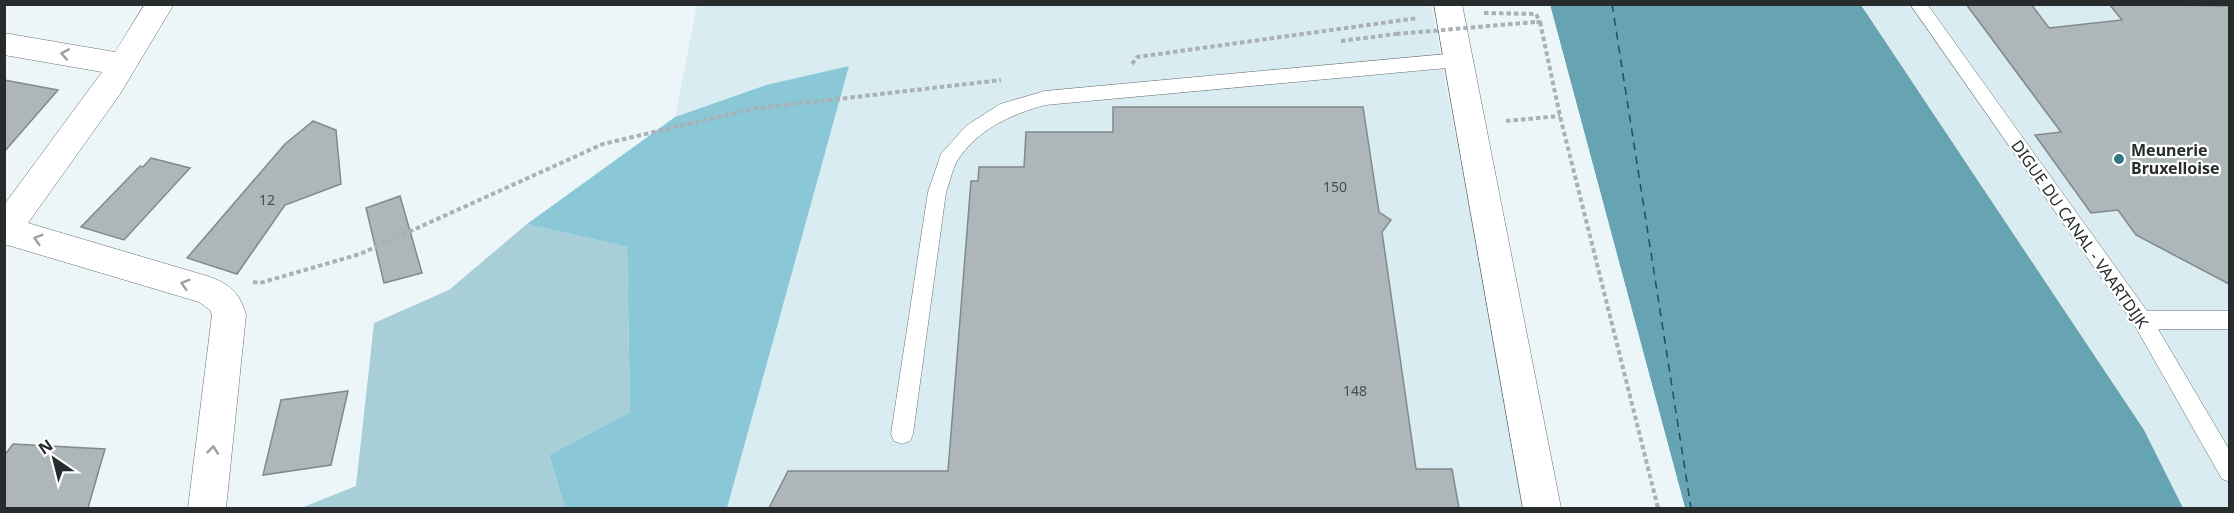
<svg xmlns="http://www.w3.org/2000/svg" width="2234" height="513" font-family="'Noto Sans',sans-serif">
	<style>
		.built { fill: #d9ecf1 }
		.green { fill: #a8ced8 }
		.forest { fill: #8ac8d8 }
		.water { fill: #66a3b3 }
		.pier { fill: #ecf5f8 }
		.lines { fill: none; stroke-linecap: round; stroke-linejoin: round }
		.ferry { stroke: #1b505c; stroke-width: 1.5; stroke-dasharray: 8 6; stroke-linecap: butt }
		.building { fill: #adb6b8; stroke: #81898b; stroke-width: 1.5 }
		.service-casing { stroke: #697174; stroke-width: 1 }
		.minor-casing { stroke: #697174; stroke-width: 1 }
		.secondary-casing { stroke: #697174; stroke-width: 1 }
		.path { stroke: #a9b1b3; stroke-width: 4; stroke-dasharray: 4.5 3; stroke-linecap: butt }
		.service { fill: #fff; fill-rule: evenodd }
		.minor { fill: #fff; fill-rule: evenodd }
		.secondary { fill: #fff; fill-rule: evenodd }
		.path-bridge { stroke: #a9b1b3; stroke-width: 4; stroke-dasharray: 4.5 3; stroke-linecap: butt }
		.oneway { stroke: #9ea0a0 }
		.poi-dot { fill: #327586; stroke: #fff; stroke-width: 2 }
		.labels { text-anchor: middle; stroke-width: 4.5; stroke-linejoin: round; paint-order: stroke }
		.number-label { font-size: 14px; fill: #484e4e }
		.poi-label { font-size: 16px; font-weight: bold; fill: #272b2b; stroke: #fff; text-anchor: start }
		.street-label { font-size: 16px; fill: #272b2b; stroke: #fff }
	</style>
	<rect width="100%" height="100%" fill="#ecf5f8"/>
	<path class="built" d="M697 5H1431L1525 508H727L849 66 766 85 675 117Z
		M1862 5H2229V508H2183L2144 430Z"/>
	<path class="green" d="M527 224 627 247 630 412 549 455 565 508H301L356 486 374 323 449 290Z"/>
	<path class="forest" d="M849 66 727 508H565L549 455 630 412 627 247 527 224 675 117 766 85Z"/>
	<path class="water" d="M1550 5H1861L2144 430 2183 508H1685Z"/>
	<path class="pier" d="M1547 4 1550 5 1685 508H1682Z"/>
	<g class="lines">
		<path class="ferry" d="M1612 4 1691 508"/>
	</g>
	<path class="building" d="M1966 4H2031L2049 28 2122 20 2109 4 2229 6V284L2136 235 2118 210 2091 213 2035 135 2061 132Z
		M4 80 58 90 4 152Z
		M1113 107H1363L1379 212 1391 220 1382 232 1416 469H1452L1459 508H769L788 471H948L971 181H978L979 167H1024L1026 132H1113Z
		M313 121 336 130 341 184 285 205 237 274 187 258 285 144Z
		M151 158 190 168 124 240 81 227 140 166 143 167Z
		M400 196 422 273 384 283 366 208Z
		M348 391 331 465 263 475 281 400Z
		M13 444 105 449 88 508H4V456Z"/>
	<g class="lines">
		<g class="service-casing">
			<path id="service" d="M1910 4H1927L2147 311H2230V329H2158L2230 451V482L2222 479 2135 326Z
				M1458 53 1464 55 1467 60 1464 65 1458 67 1045 105C1010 115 978 129 957 161 952 170 950 182 946 192L913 434 910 441 902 444 894 441 891 434 928 192 941 154 966 126 1000 104 1045 91Z"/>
		</g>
		<g class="minor-casing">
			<path id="minor" d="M145 4H174L120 94 28 223 207 276C228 283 240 292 246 315L226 508H188L212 315 210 310 199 302 4 244V205L102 72 4 55V33L115 52Z"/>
		</g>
		<g class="secondary-casing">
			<path id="secondary" d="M1434 4H1462L1561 508H1523Z"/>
		</g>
		<path class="path" d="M1484 13 1536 14 1540 22H1535
			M1540 22 1560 116 1658 508
			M1341 41 1396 34
			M1132 64 1137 57 1418 18
			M1506 121 1560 116
			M253 282 260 283 360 254 603 144 752 109 1001 80"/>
		<use href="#service" class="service"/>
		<use href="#minor" class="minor"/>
		<use href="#secondary" class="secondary"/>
		<path class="path-bridge" d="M1396 34 1535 22"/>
	</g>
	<defs><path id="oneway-chevron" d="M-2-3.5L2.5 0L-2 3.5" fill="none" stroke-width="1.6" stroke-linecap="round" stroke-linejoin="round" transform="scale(1.5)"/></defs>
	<g class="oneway">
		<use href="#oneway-chevron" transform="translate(65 54) rotate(-170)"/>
		<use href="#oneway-chevron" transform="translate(38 239) rotate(-163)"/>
		<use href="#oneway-chevron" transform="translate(185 284) rotate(-163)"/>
		<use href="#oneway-chevron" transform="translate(213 450) rotate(-84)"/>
	</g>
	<circle class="poi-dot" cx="2119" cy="159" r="6"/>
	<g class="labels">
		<g class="number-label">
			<text x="1335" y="192">150</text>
			<text x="267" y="205">12</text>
			<text x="1355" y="396">148</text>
		</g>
		<g class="poi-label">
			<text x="2131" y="156">Meunerie<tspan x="2131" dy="18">Bruxelloise</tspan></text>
		</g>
		<g class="street-label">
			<text transform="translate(2080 234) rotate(55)" y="6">DIGUE DU CANAL - VAARTDIJK</text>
		</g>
	</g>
	<rect width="2234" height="513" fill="none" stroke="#272b2b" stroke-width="12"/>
	<g transform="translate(54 459) rotate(325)" stroke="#ffffff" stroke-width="4.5" paint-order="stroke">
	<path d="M0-4.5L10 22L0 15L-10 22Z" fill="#272b2b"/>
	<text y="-9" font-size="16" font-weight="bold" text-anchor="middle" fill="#272b2b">N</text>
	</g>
</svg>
